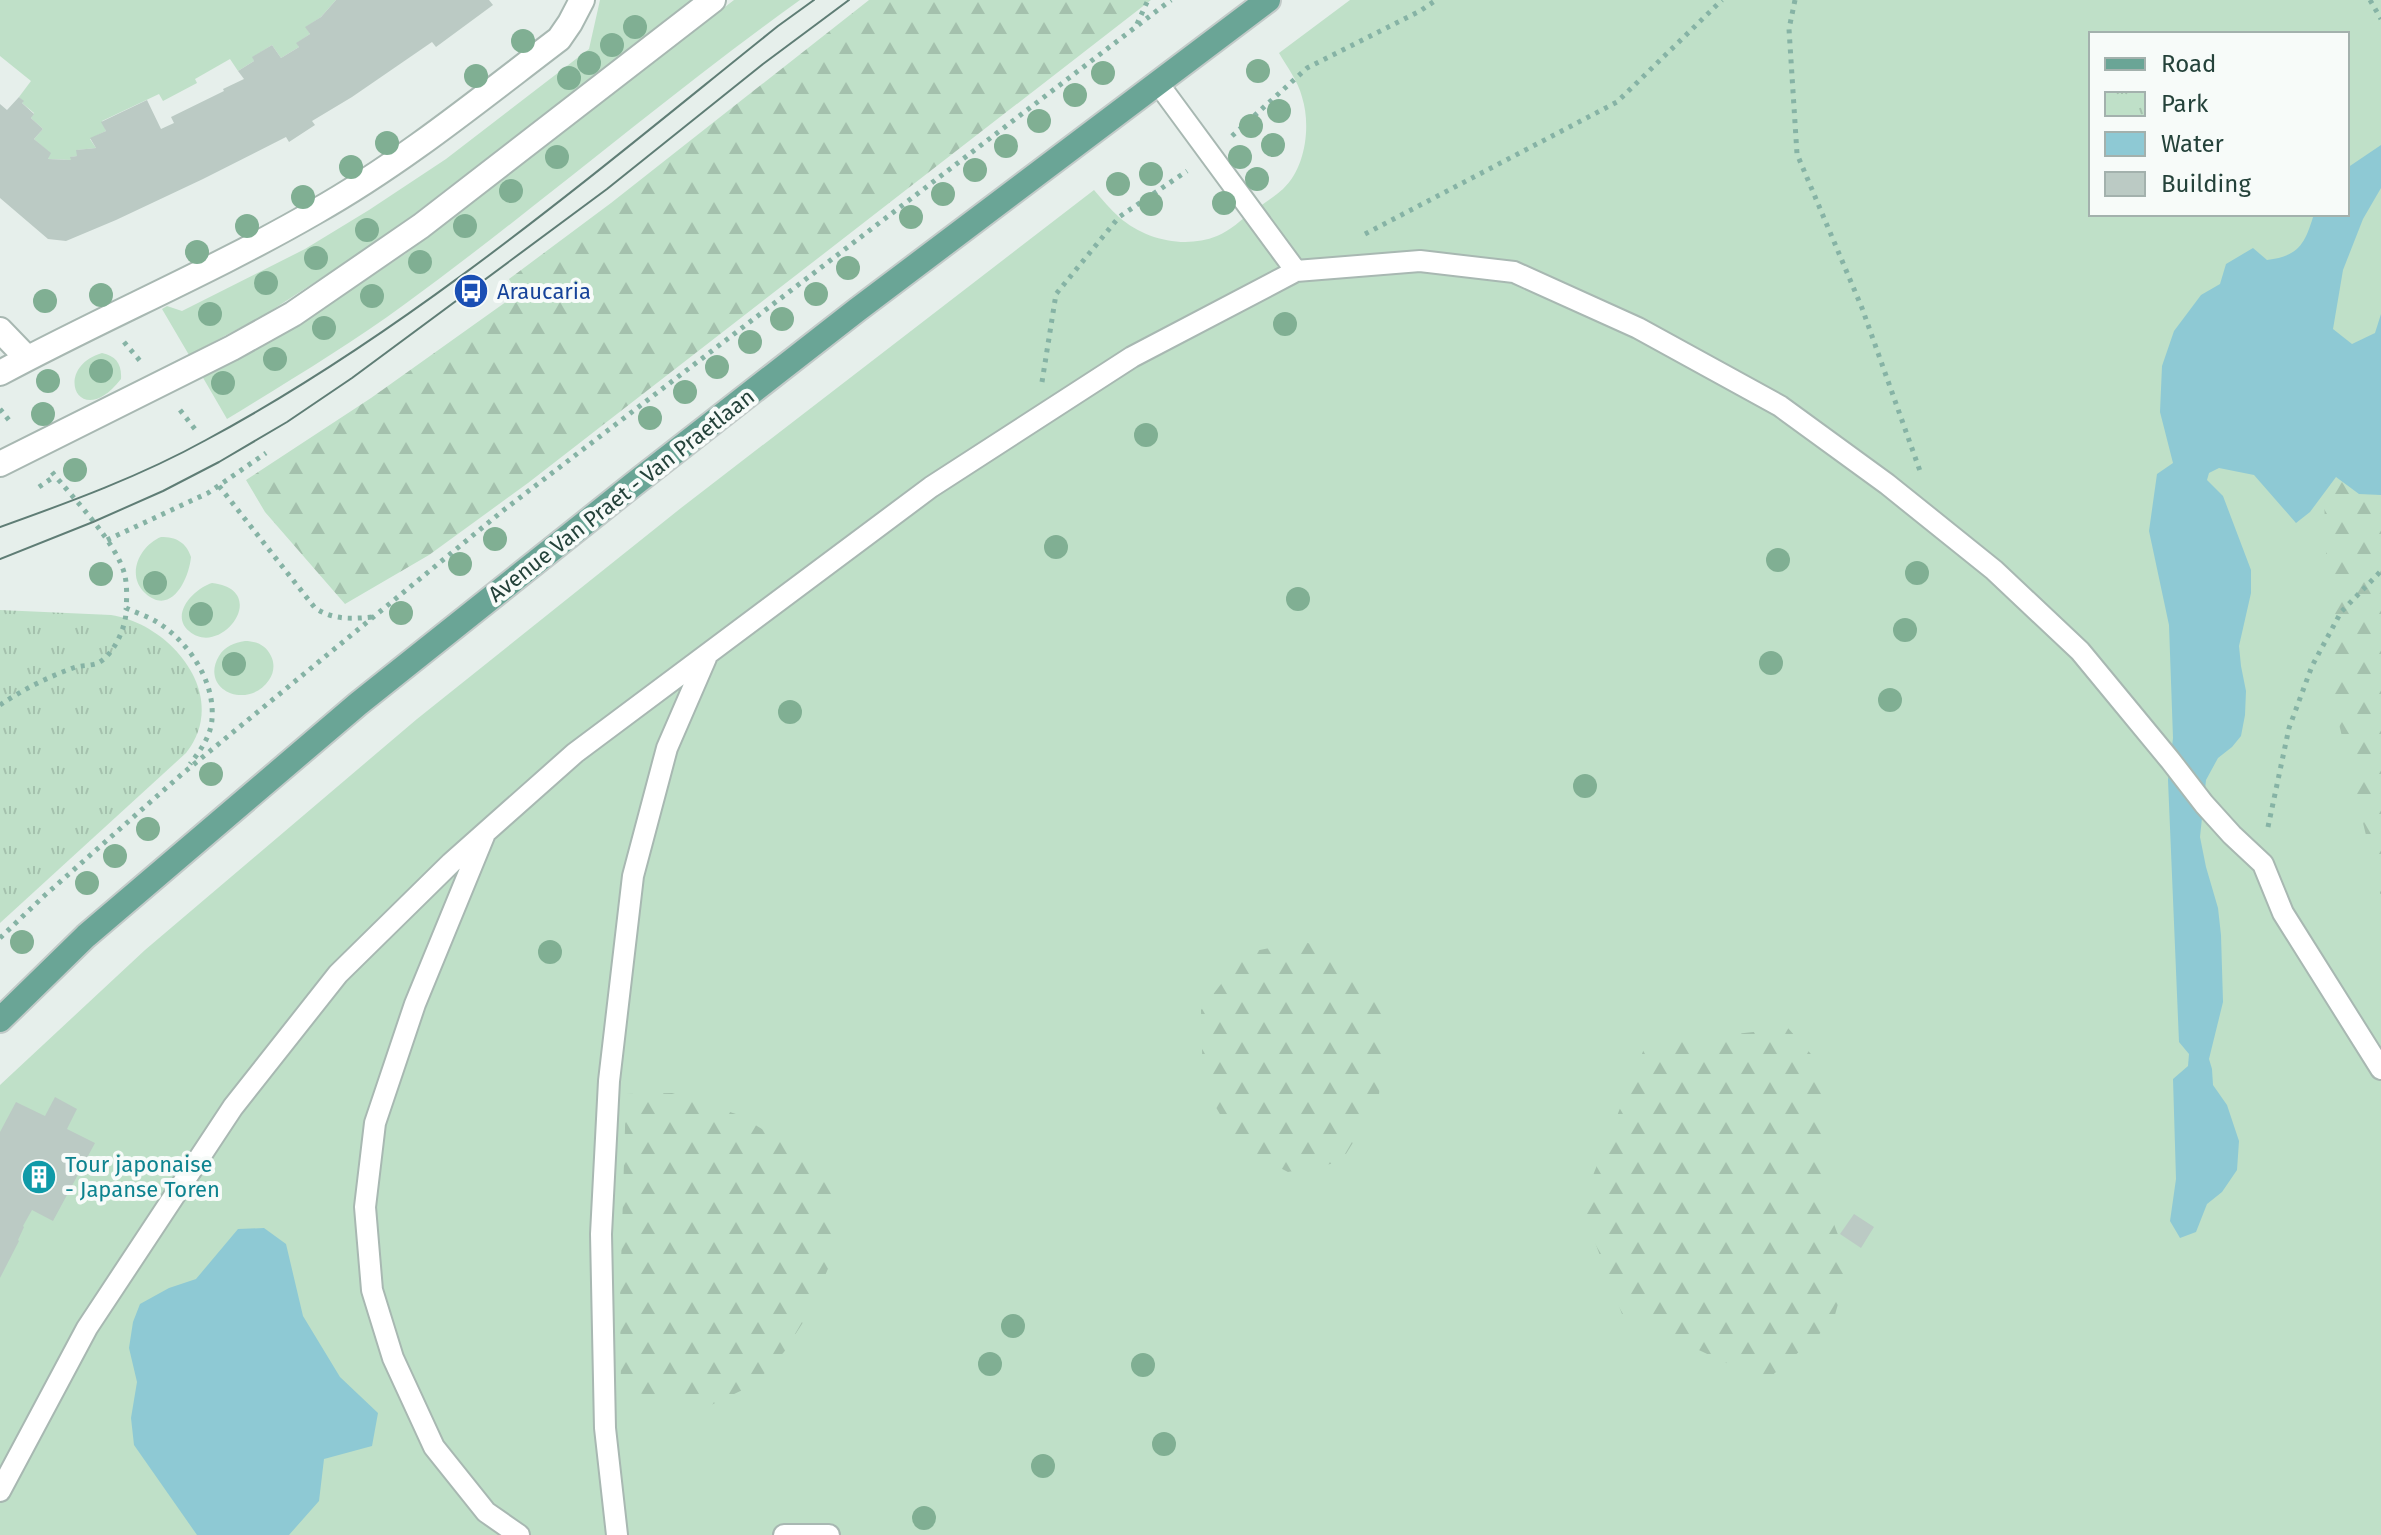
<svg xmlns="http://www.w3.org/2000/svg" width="2381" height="1535" font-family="'Fira Sans',sans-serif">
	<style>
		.green { fill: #bfe0c8; fill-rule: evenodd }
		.forest { fill: url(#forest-firs) }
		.park { fill: url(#park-tufts) }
		.water { fill: #8ec9d4 }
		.building { fill: #bbcac4 }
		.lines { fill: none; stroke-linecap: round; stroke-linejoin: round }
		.service-casing { stroke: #a8b8b2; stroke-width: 24 }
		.pedestrian-casing { stroke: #a8b8b2; stroke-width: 28 }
		.minor-casing { stroke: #a8b8b2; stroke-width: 28 }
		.primary-casing { stroke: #c2cac8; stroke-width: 28 }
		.path { stroke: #86b3a5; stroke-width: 5; stroke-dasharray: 4 6; stroke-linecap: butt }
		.service { stroke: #fff; stroke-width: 20 }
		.pedestrian { stroke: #fff; stroke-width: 24 }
		.minor { stroke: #fff; stroke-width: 24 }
		.primary { stroke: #6aa596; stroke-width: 24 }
		.tram { stroke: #5f7d75; stroke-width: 2 }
		.tree { fill: #80af93 }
		.labels { text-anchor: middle; stroke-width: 8; stroke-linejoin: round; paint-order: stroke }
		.transit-label { font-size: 22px; fill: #164399; stroke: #f7fbf9; text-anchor: start }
		.street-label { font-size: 22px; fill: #24423a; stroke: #f7fbf9 }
		.culture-label { font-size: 22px; fill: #0d838f; stroke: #f7fbf9; text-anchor: start }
	</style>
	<defs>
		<pattern id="forest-firs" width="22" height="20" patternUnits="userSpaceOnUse" patternTransform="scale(2)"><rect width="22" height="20" fill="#bfe0c8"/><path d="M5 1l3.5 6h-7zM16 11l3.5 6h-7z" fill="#a4c1ad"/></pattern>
		<pattern id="park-tufts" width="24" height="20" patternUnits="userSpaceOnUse" patternTransform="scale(2)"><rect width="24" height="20" fill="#bfe0c8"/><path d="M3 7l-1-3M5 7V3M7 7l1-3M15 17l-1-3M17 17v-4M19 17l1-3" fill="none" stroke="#a4c1ad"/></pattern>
	</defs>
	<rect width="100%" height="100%" fill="#e6efeb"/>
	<path class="green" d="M0 0H336L321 17 306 27 310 34 297 43 299 47 281 58 272 45 253 57 254 61 238 71 230 59 195 79 197 83 163 101 159 94 102 121 106 131 90 139 96 148 77 150V156L71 157V160L48 159 50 153 34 139 43 129 31 118 34 113 22 103 23 101 19 97 31 81 0 56Z
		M600 0H692L383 238 266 314 189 355 162 309 167 306 182 311 305 249 369 210 446 159 589 49Z
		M734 0H800C665 97 539 206 405 304 348 346 287 382 227 419L202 376 286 333 405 254Z
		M1350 0H2381V1535H0V1085L145 950 417 719 681 508 1094 190C1102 199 1110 209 1119 217 1145 240 1185 249 1217 236 1230 231 1242 219 1253 211 1263 204 1274 197 1283 189 1306 168 1311 125 1302 97 1298 81 1287 67 1279 53ZM2091 34H2347V214H2091Z
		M102 353C116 356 122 364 121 379 79 433 51 368 102 353Z
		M161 537C176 537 186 542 191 557 189 579 171 617 145 593 125 574 141 545 161 537Z
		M212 583C272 590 221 659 189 631 169 614 195 588 212 583Z
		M245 641C256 641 266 645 271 656 275 664 274 673 269 680 248 711 199 690 219 656 225 646 234 643 245 641Z"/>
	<path class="forest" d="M869 0H1151L528 483 429 555 345 604 265 512 246 480 371 398 517 294 509 279 611 203Z
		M2381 445V897L2331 691 2324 497Z
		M1303 941 1354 961 1389 1017 1378 1102 1341 1162 1288 1172 1239 1147 1203 1085 1201 1010 1245 953Z
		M1788 1028 1825 1070 1823 1195 1849 1264 1833 1322 1768 1379 1735 1367 1622 1314 1581 1205 1646 1044Z
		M672 1093 739 1115 800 1152 832 1191 836 1231 830 1264 809 1313 784 1352 755 1384 709 1406 621 1390 620 1299 626 1094Z"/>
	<path class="park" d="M0 610 111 615C171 624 231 696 186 753L0 923Z"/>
	<path class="water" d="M2381 145V188L2363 219 2343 270 2333 329 2352 344 2375 333 2381 314V495L2359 494 2336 477 2310 512 2296 523 2254 475 2219 468 2209 473 2207 480 2223 496 2251 570V593L2239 646 2241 666 2246 691 2245 715 2241 736 2232 747 2218 758 2206 780 2200 837 2206 867 2218 908 2221 935 2223 1002 2209 1059 2212 1069 2213 1085 2227 1105 2239 1141 2237 1170 2222 1192 2207 1204 2196 1232 2180 1238 2170 1221 2176 1179 2173 1079 2188 1066 2189 1054 2179 1042 2168 780 2173 738 2169 625 2149 531 2157 474 2173 463 2160 412 2162 366 2174 331 2201 295 2220 284 2226 264 2253 248 2267 260C2300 256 2305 243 2314 214H2347V168Z
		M264 1228 286 1244 303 1316 340 1377 378 1413 372 1446 324 1459 319 1501 289 1535H197L134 1445 131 1418 137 1382 129 1348 133 1322 140 1304 169 1288 196 1279 238 1229Z"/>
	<path class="building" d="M336 0H489L493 5 436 47 432 42 352 97 312 121 315 125 289 142 286 137 203 179 116 220 66 241 48 239 0 198V104L7 110 19 97 24 101 22 103 34 114 31 118 43 129 34 139 51 153 48 159 71 160 70 157 77 156 76 150 96 148 90 138 106 131 101 122 147 100 161 129 174 123 171 117 224 91 223 89 244 79 238 71 254 61 252 57 272 45 281 58 299 47 296 43 310 34 305 27 321 17Z
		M55 1097 77 1109 67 1129 95 1143 53 1221 32 1210 23 1226 24 1227 18 1240 19 1241 0 1278V1132L16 1102 45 1116Z
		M1854 1214 1874 1227 1861 1248 1840 1234Z"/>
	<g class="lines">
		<g class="service-casing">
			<path id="service" d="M1157 82 1296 271
				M484 836 415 1004 375 1123 365 1207 372 1290 393 1358 434 1447 486 1512 519 1535
				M0 1491 87 1328 233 1107 338 974 451 863 575 753 931 487 1132 357 1296 271 1420 261 1514 272 1638 328 1780 406 1887 484 1994 570 2080 651 2170 760 2204 804 2232 835 2263 864 2283 913 2381 1069
				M617 1535 605 1428 601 1234 609 1081 633 876 667 748 706 658
				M784 1535H829"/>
		</g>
		<g class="pedestrian-casing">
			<path id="pedestrian" d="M0 464 232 348 293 314 421 226 713 0"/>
		</g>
		<g class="minor-casing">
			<path id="minor" d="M0 330 27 358
				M0 373C104 317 213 271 315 212 402 163 480 99 559 39L570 23 582 0"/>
		</g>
		<g class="primary-casing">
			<path id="primary" d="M0 1020 86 936 358 704 634 484 857 310 1268 0"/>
		</g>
		<path class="path" d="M1795 0 1789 29 1797 154 1862 308 1920 471
			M2370 0 2381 19
			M1137 24 1148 0
			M1232 136 1307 68 1420 11 1436 0
			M1365 234 1617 102 1722 0
			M124 342 141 362
			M1042 382 1056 294 1119 217 1187 171
			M0 409 12 424
			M180 410 198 433
			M52 472C73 498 118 544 125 576 127 586 127 598 126 608 137 613 150 617 160 624 190 644 215 682 212 719 211 736 200 751 190 764
			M219 486 315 608C333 620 352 619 372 617
			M39 487 55 476
			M107 540 208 493 266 453
			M0 705C22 690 48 677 73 668 81 665 91 666 98 663 114 655 127 625 126 609
			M2268 827 2289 728 2312 666 2341 612 2381 571
			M0 938 44 896 182 774 505 509 1171 0"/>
		<use href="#service" class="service"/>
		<use href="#pedestrian" class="pedestrian"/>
		<use href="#minor" class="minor"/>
		<use href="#primary" class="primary"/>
		<path class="tram" d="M0 527C70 502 141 476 206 440 411 330 597 171 778 26L814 0
			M0 559 93 522 163 491 219 462 287 422 352 378 607 189 763 64 849 0"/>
	</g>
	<g class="tree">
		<circle cx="635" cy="27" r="12"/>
		<circle cx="523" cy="41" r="12"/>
		<circle cx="612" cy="45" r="12"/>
		<circle cx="589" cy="63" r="12"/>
		<circle cx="1258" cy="71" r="12"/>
		<circle cx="1103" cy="73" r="12"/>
		<circle cx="476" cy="76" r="12"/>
		<circle cx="569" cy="78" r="12"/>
		<circle cx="1075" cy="95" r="12"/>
		<circle cx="1279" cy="111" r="12"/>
		<circle cx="1039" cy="121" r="12"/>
		<circle cx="1251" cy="126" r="12"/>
		<circle cx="387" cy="143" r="12"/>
		<circle cx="1273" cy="145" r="12"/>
		<circle cx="1006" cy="146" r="12"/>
		<circle cx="557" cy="157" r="12"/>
		<circle cx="1240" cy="157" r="12"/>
		<circle cx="351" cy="167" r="12"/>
		<circle cx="975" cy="170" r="12"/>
		<circle cx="1151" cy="174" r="12"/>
		<circle cx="1257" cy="179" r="12"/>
		<circle cx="1118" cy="184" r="12"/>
		<circle cx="511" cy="191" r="12"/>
		<circle cx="943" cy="194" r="12"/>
		<circle cx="303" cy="197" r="12"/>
		<circle cx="1224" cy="203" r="12"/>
		<circle cx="1151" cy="204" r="12"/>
		<circle cx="911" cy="217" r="12"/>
		<circle cx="247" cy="226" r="12"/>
		<circle cx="465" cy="226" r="12"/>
		<circle cx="367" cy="230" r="12"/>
		<circle cx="197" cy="252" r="12"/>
		<circle cx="316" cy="258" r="12"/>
		<circle cx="420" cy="262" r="12"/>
		<circle cx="848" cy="268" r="12"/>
		<circle cx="266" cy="283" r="12"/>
		<circle cx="816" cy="294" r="12"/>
		<circle cx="101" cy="295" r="12"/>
		<circle cx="372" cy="296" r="12"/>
		<circle cx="45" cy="301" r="12"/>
		<circle cx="210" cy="314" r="12"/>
		<circle cx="782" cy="319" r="12"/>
		<circle cx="1285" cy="324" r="12"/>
		<circle cx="324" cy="328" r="12"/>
		<circle cx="750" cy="342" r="12"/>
		<circle cx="275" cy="359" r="12"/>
		<circle cx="717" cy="367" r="12"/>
		<circle cx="101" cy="371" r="12"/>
		<circle cx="48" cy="381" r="12"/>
		<circle cx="223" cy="383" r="12"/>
		<circle cx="685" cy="392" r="12"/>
		<circle cx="43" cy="414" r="12"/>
		<circle cx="650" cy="418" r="12"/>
		<circle cx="1146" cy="435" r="12"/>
		<circle cx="75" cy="470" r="12"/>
		<circle cx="495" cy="539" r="12"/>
		<circle cx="1056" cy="547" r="12"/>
		<circle cx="1778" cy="560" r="12"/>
		<circle cx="460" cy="564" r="12"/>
		<circle cx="1917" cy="573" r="12"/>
		<circle cx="101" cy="574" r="12"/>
		<circle cx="155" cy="583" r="12"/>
		<circle cx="1298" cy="599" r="12"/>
		<circle cx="401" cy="613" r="12"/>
		<circle cx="201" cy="614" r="12"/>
		<circle cx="1905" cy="630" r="12"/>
		<circle cx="1771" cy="663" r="12"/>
		<circle cx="234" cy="664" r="12"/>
		<circle cx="1890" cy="700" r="12"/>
		<circle cx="790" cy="712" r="12"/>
		<circle cx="211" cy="774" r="12"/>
		<circle cx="1585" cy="786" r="12"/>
		<circle cx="148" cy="829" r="12"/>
		<circle cx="115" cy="856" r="12"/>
		<circle cx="87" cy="883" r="12"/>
		<circle cx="22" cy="942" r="12"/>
		<circle cx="550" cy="952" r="12"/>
		<circle cx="1013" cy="1326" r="12"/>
		<circle cx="990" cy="1364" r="12"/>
		<circle cx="1143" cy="1365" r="12"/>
		<circle cx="1164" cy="1444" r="12"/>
		<circle cx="1043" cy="1466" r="12"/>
		<circle cx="924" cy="1518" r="12"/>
	</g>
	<defs>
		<g id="bus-disc" transform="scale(1.8)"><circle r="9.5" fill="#1a4fb4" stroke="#f7fbf9"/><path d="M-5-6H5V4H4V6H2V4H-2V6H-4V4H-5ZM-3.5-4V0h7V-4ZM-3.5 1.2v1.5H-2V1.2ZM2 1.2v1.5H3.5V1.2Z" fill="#fff"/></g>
		<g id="building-disc" transform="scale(1.8)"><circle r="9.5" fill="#0f9aa8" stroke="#f7fbf9"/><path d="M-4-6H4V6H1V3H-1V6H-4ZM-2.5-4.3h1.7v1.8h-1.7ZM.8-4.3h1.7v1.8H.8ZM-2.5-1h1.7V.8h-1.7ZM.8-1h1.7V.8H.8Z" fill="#fff"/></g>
	</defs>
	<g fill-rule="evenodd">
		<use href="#bus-disc" x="471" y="291"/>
		<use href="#building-disc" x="39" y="1177"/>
	</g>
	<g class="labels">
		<g class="transit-label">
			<text x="497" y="299">Araucaria</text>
		</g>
		<g class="street-label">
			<text transform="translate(621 495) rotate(-38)" y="8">Avenue Van Praet - Van Praetlaan</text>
		</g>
		<g class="culture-label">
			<text x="65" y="1172">Tour japonaise<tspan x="65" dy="25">- Japanse Toren</tspan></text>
		</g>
	</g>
	<rect x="2089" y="32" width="260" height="184" fill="#f7fbf9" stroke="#a3b1ad" stroke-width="2"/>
	<rect x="2105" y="58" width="40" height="12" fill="#6aa596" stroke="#a3b1ad" stroke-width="2"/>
	<text x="2161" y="72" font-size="24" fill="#24423a">Road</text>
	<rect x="2105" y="92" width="40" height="24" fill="url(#park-tufts)" stroke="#a3b1ad" stroke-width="2"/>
	<text x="2161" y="112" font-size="24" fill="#24423a">Park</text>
	<rect x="2105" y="132" width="40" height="24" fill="#8ec9d4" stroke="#a3b1ad" stroke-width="2"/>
	<text x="2161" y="152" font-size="24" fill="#24423a">Water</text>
	<rect x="2105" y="172" width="40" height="24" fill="#bbcac4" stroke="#a3b1ad" stroke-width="2"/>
	<text x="2161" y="192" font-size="24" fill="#24423a">Building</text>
</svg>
